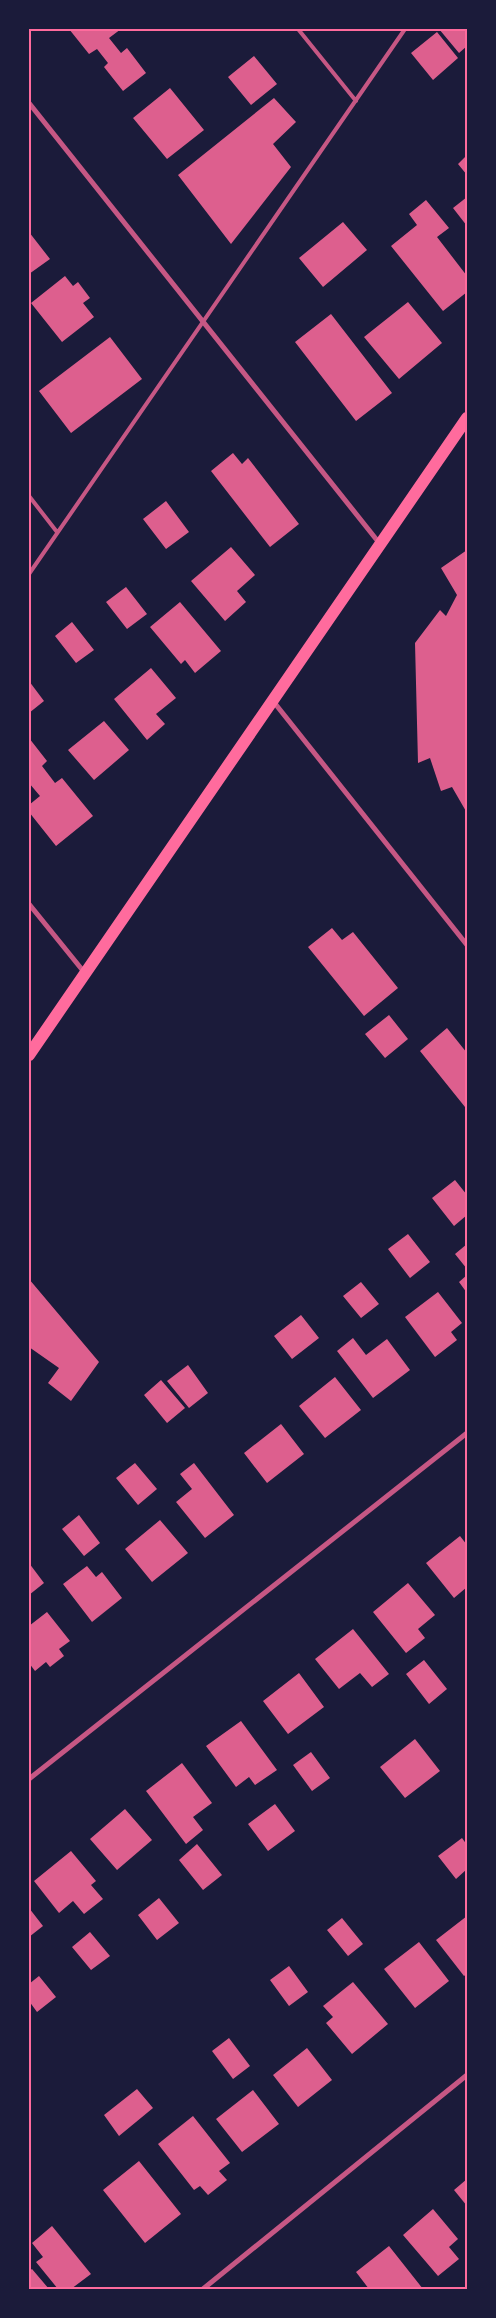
<svg xmlns="http://www.w3.org/2000/svg" width="496" height="2318" font-family="'Fira Sans',sans-serif">
	<style>
		.building { fill: #dd5f8e }
		.lines { fill: none; stroke-linecap: round; stroke-linejoin: round }
		.service { stroke: #c65784; stroke-width: 4 }
		.minor { stroke: #c65784; stroke-width: 5 }
		.primary { stroke: #ff6b9d; stroke-width: 12 }
		.neatline { fill: none; stroke: #ff6b9d; stroke-width: 2 }
	</style>
	<rect width="100%" height="100%" fill="#1b1b3a"/>
	<path class="building" d="M69 29H121L109 38 121 53 127 48 146 73 123 91 104 67 108 63 97 49 89 54Z
		M439 29H467V46L459 53Z
		M437 32 458 58 433 80 411 53Z
		M254 56 277 84 251 105 228 77Z
		M170 88 204 130 167 159 133 118Z
		M274 98 296 122 273 144 291 167 231 244 178 175Z
		M467 155V175L458 164Z
		M467 197V226L453 208Z
		M426 200 449 228 437 237 467 276V292L443 311 391 246 417 225 409 214Z
		M343 222 367 250 323 287 299 258Z
		M29 232 50 259 29 274Z
		M65 276 73 286 78 282 90 298 83 303 94 317 62 342 31 303Z
		M408 302 442 343 399 379 364 337Z
		M331 314 392 393 356 421 295 342Z
		M110 337 142 379 71 433 39 391Z
		M233 453 242 464 248 458 299 524 270 547 211 471Z
		M166 501 189 532 166 549 143 519Z
		M231 547 255 575 237 591 246 602 225 621 191 581Z
		M467 550V813L452 787 441 791 430 758 418 763 415 643 440 610 446 616 457 595 441 568Z
		M126 587 147 614 127 629 106 602Z
		M180 602 221 651 195 673 185 660 181 664 150 627Z
		M72 622 94 650 76 663 55 636Z
		M151 668 176 698 156 714 165 724 147 740 114 699Z
		M29 681 44 701 29 713Z
		M104 721 129 750 94 780 68 750Z
		M29 738 47 761 42 766 55 783 62 778 93 816 56 846 29 812V805L40 796 29 783Z
		M332 928 342 940 353 932 398 988 364 1016 308 947Z
		M389 1015 408 1039 385 1058 365 1034Z
		M447 1028 467 1053V1105L465 1107 420 1051Z
		M455 1180 467 1195V1215L454 1226 432 1198Z
		M408 1234 430 1262 410 1278 388 1249Z
		M467 1244V1269L455 1254Z
		M467 1275V1293L459 1282Z
		M29 1279 99 1362 71 1401 48 1383 59 1368 29 1347Z
		M361 1282 379 1304 361 1318 343 1296Z
		M438 1292 462 1323 451 1332 457 1340 435 1357 405 1317Z
		M301 1315 319 1338 292 1359 274 1336Z
		M353 1338 366 1355 387 1339 410 1370 373 1398 337 1351Z
		M188 1365 208 1393 189 1408 167 1381Z
		M335 1377 361 1410 325 1438 299 1406Z
		M161 1380 185 1408 167 1423 144 1395Z
		M281 1424 304 1454 267 1483 244 1453Z
		M135 1463 157 1489 138 1505 116 1478Z
		M194 1463 234 1515 205 1538 176 1502 192 1489 180 1474Z
		M79 1515 100 1543 84 1556 62 1529Z
		M160 1520 188 1553 152 1582 125 1549Z
		M460 1536 467 1545V1587L454 1598 426 1563Z
		M29 1563 44 1583 29 1595Z
		M87 1566 96 1577 102 1572 122 1598 92 1622 63 1584Z
		M408 1583 435 1615 418 1629 425 1638 406 1653 373 1612Z
		M47 1612 70 1641 59 1649 64 1656 50 1667 46 1662 35 1671 29 1663V1626Z
		M353 1629 389 1674 372 1687 360 1673 339 1689 315 1659Z
		M424 1660 447 1689 429 1704 406 1674Z
		M299 1673 324 1707 288 1734 263 1701Z
		M241 1721 277 1770 255 1785 249 1777 236 1787 206 1746Z
		M415 1739 440 1771 405 1798 380 1767Z
		M311 1752 330 1778 312 1791 293 1765Z
		M182 1763 212 1803 193 1817 203 1830 186 1844 146 1791Z
		M275 1804 295 1831 268 1851 248 1824Z
		M125 1809 152 1840 117 1870 90 1839Z
		M462 1838 467 1845V1869L456 1879 438 1856Z
		M197 1844 222 1875 203 1890 179 1860Z
		M71 1851 96 1881 91 1885 103 1899 84 1914 73 1901 59 1913 34 1881Z
		M159 1898 179 1923 157 1940 138 1915Z
		M29 1908 43 1926 29 1937Z
		M467 1916V1974L464 1976 436 1940Z
		M342 1918 363 1944 348 1956 327 1930Z
		M90 1932 110 1956 91 1970 72 1947Z
		M419 1942 449 1981 415 2008 384 1969Z
		M289 1966 308 1992 289 2006 270 1980Z
		M39 1976 56 1997 37 2012 29 2001V1984Z
		M353 1982 388 2024 352 2054 326 2023 333 2017 323 2006Z
		M229 2038 250 2066 233 2079 212 2051Z
		M307 2048 332 2080 298 2107 273 2075Z
		M137 2089 153 2108 119 2136 104 2115Z
		M253 2090 279 2124 242 2152 216 2119Z
		M193 2116 230 2163 219 2171 227 2180 208 2195 200 2186 194 2190 158 2144Z
		M139 2161 181 2214 145 2243 103 2190Z
		M467 2179V2206L454 2190Z
		M433 2209 458 2239 449 2247 459 2259 438 2276 403 2235Z
		M52 2226 91 2274 71 2289H58L36 2262 43 2257 32 2243Z
		M389 2246 423 2289H369L356 2272Z
		M32 2269 49 2289H29V2271Z"/>
	<g class="lines">
		<path class="service" d="M298 29 356 101
			M29 496 57 532
			M29 574 405 29"/>
		<path class="minor" d="M29 103 380 544
			M273 701 467 945
			M29 904 84 972
			M29 1779 467 1433
			M203 2289 467 2075"/>
		<path class="primary" d="M29 1055 467 418"/>
	</g>
	<rect width="496" height="2318" fill="none" stroke="#1b1b3a" stroke-width="60"/>
	<rect x="30" y="30" width="436" height="2258" class="neatline"/>
</svg>
